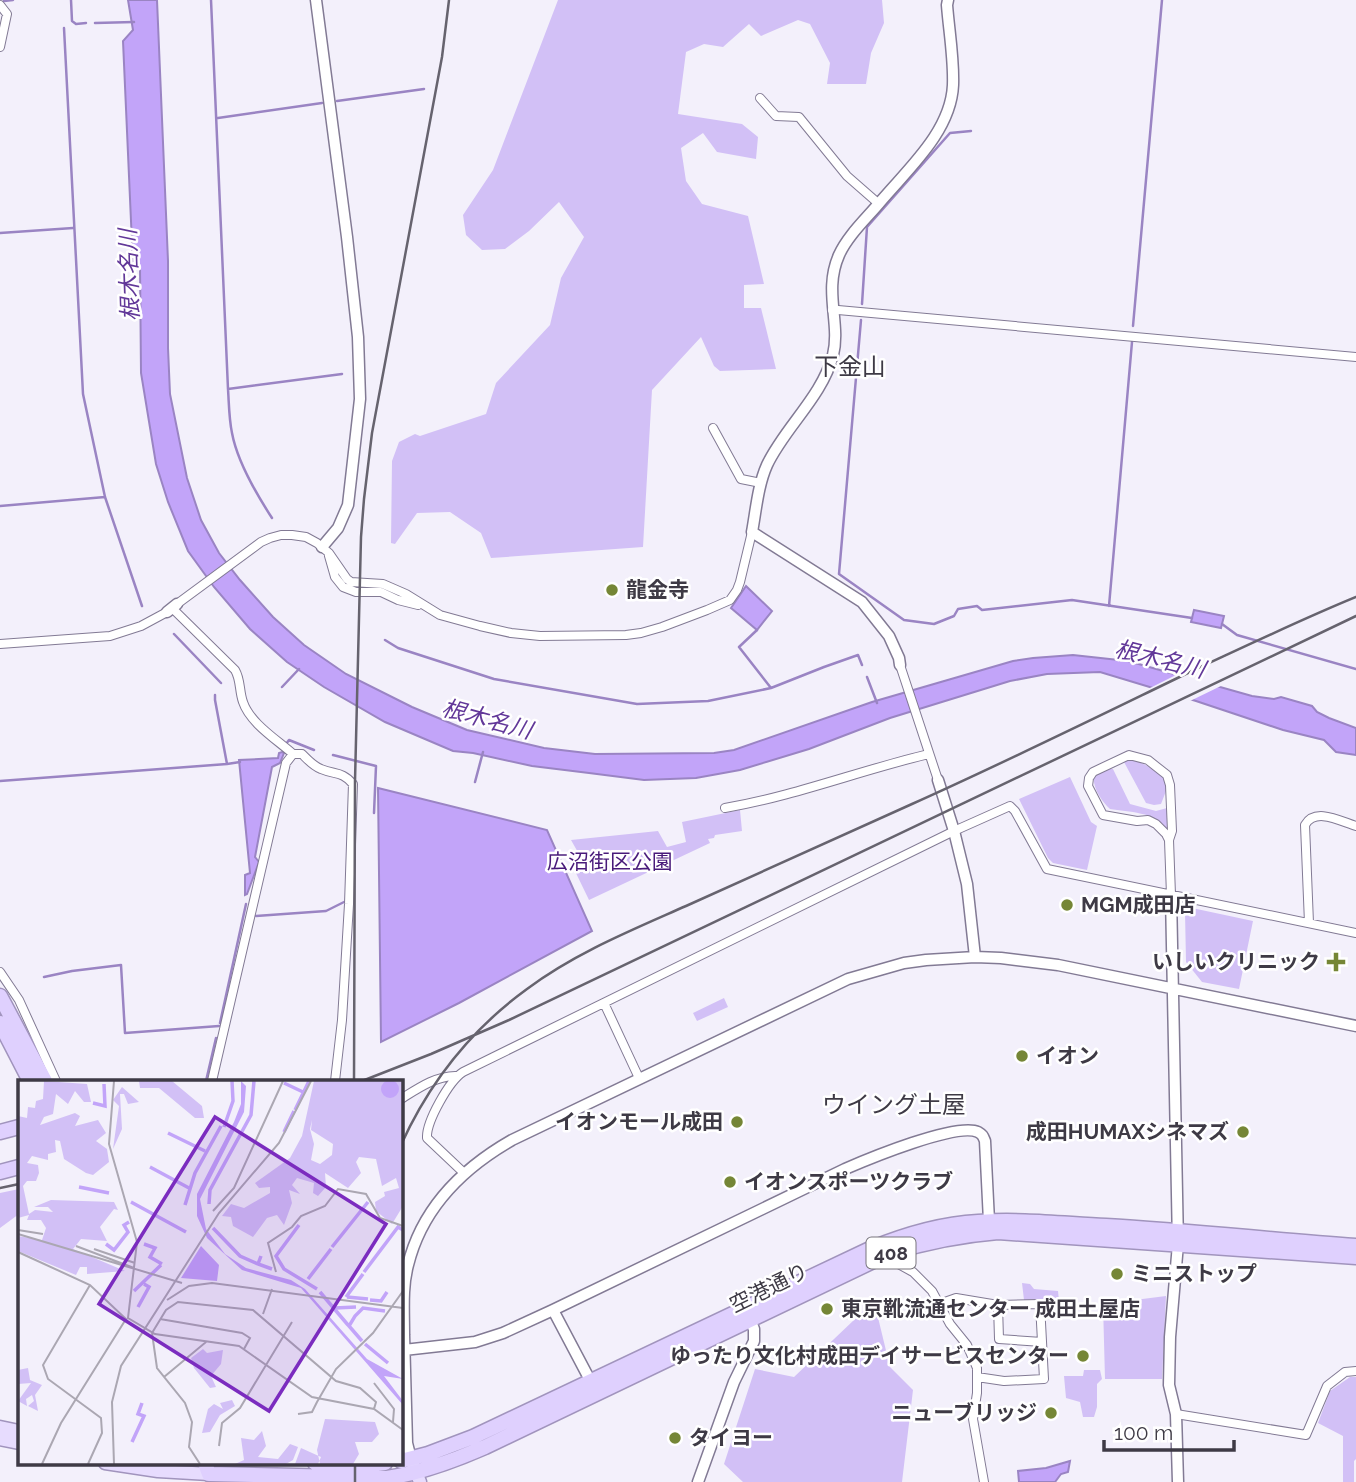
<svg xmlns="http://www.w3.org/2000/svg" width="1356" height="1482" font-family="Raleway,'Noto Sans JP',sans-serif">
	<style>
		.green { fill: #d2c0f6 }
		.water { fill: #c2a4f9; stroke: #9a84c3; stroke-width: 2 }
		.pier { fill: #f3f0fb }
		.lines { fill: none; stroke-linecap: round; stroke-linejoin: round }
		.stream { stroke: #9a84c3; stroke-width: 2.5 }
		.minor-casing { stroke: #827a94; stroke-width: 10 }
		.tertiary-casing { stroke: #827a94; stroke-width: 13 }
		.primary-casing { stroke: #a194bd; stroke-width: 15 }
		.trunk-casing { stroke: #a194bd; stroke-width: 17 }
		.minor { stroke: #fff; stroke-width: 8 }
		.tertiary { stroke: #fff; stroke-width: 10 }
		.primary { stroke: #e7dcfe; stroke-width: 12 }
		.trunk { stroke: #dfd0fe; stroke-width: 14 }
		.rail { stroke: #66636e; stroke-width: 2.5 }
		.poi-dot { fill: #758636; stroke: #fff; stroke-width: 2.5 }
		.labels { text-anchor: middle; stroke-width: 5; stroke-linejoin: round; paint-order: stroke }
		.shield { fill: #fff; stroke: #78757d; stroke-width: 2 }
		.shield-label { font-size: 19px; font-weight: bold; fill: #3e3a45 }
		.poi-label { font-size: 21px; font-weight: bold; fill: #3e3a45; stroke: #fff; text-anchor: start }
		.park-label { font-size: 21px; fill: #481a7a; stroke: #fff }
		.street-label { font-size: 21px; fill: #3e3a45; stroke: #fff }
		.water-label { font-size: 23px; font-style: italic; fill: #623899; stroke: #fff }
		.quarter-label { font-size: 24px; fill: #3e3a45; stroke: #fff }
		.inset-river { fill: none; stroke: #c2a4f9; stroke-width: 3.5 }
		.inset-road { fill: none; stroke: #aba7b2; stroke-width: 2 }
		.view { fill: #7b2cbf; fill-opacity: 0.15; stroke: #7b2cbf; stroke-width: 3.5 }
		.inset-edge { fill: none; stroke: #3e3a45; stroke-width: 3.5 }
	</style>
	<rect width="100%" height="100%" fill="#f3f0fb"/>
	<path class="green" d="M558 0H882L884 23 871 53 866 84H827L830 63 810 24 798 20 761 36 749 24 723 47 704 44 686 52 678 114 742 124 758 137 756 159 717 152 703 133 681 148 686 181 702 204 748 216 764 284 744 285V308H761L776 369 720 371 714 366 701 337 652 390 643 547 491 558 481 533 450 512 417 513 395 544 391 543 392 461 399 442 415 434 420 436 486 414 496 383 550 325 561 278 584 237 559 202 529 231 505 249 482 250 466 235 463 215 493 170Z
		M1128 760C1144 761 1153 770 1165 779L1166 791 1161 804 1154 805 1146 803 1124 762Z
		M1109 769H1113L1130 804 1156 811 1167 808 1169 828H1166C1156 812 1128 812 1110 809 1102 802 1092 787 1094 776Z
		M1070 777 1091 822 1097 826 1087 870 1053 863 1048 858 1019 799Z
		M740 810 742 831 715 835 714 838 708 839 710 843 589 900 574 869 584 863 571 840 658 831 667 847 686 842 682 822Z
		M1192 908 1253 921 1239 989 1202 982 1186 962 1185 912Z
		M724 998 728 1007 697 1021 693 1013Z
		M19 1189V1214L0 1228V1193Z
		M1022 1283 1030 1284 1034 1289 1058 1291 1060 1311 1045 1313 1044 1299 1024 1300Z
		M1166 1296 1162 1379H1105L1103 1304Z
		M874 1301 890 1367 913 1390 902 1482H743L724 1464 755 1369 794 1377Z
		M1084 1370H1100L1102 1379 1097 1384V1407L1094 1417H1083L1080 1402 1066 1398 1064 1376H1083Z
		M1350 1377H1356V1459L1354 1461V1482H1343V1436L1318 1423 1330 1391Z"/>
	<path class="water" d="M128 0H157L168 261V348L170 394 187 478 201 520 219 553 240 580 273 617 304 645 346 674 412 707 467 730 544 748 595 754 714 753 734 750 872 702 1013 661 1033 658 1073 655 1128 661 1252 696 1274 699 1281 697 1312 706 1317 712 1329 718 1356 728V755L1336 752 1324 740 1283 730 1196 701 1100 672 1047 674 1010 681 890 718 809 749 740 770 696 778 644 780 589 773 532 766 473 753 453 751 385 722 324 687 287 662 250 629 214 587 188 551 168 502 156 464 141 373 140 268 133 266 123 41 133 30Z
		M746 586 772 611 757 630 731 608Z
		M1194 610 1224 616 1221 628 1191 622Z
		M282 752 284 753 280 763 272 767 255 857 259 862 247 894 245 895V875L250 873 239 760 278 758 279 753Z
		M378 788 547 830 592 931 459 1003 381 1042Z
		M1070 1461 1068 1472 1061 1474 1055 1482H1019L1018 1471 1046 1468Z"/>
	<path class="pier" d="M1182 672 1225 684 1188 702 1146 690Z"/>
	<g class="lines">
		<path class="stream" d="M71 0 72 21 76 24 86 23
			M211 0 228 389C229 404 229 419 232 433 237 460 257 495 272 518
			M4 1 13 0
			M95 23 134 22
			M64 28 83 394 105 497 142 606
			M337 101 424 89
			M218 118 322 103
			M0 233 73 228
			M862 304 867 227 950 133 971 131
			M861 320 839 574 904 620 934 624 954 616 958 609 977 606 982 610 1072 600 1192 618
			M1133 326 1162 0
			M228 389 342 374
			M0 506 105 497
			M1109 606 1132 342
			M1222 624 1237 635 1356 669
			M757 630 739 647 771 688 824 667 858 655 862 665
			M174 634 221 683
			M385 640 398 648 494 679 637 704 708 701 771 688
			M867 677 877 703
			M282 687 299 669
			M215 695V700L227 764
			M286 744 289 740 314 750
			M333 755 376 766 374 813
			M0 781 227 764 240 762
			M475 782 483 752
			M256 916 326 911 344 902
			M44 977 72 971 121 965 125 1033 219 1026
			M220 1023 246 904
			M206 1081 216 1038"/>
		<g class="minor-casing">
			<path id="minor" d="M0 5 7 14 0 47
				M760 98 776 116 799 117 847 176 879 204
				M832 310H838L1356 357
				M713 428 741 479 761 483
				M329 556 335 577 343 587 356 592H381L398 600 418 605
				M177 604 261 542 270 538 281 535H292L306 537 317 543 329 553 347 579 351 582 383 584 406 594 440 615 480 626 511 633 540 636 626 635 641 633 662 627 707 610 730 600 737 590 740 582 752 532
				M172 608 235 670C241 680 239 691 243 702 250 723 276 739 293 754H302C308 760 313 766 321 769 335 775 342 771 353 784L349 904 342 1020 335 1081
				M0 644 110 636 141 626 167 612
				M900 665 938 780
				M725 808C795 796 861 770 929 754
				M1169 840 1166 834 1156 824 1148 820 1137 821 1103 815 1088 786 1089 778 1093 772 1129 755 1148 760 1167 775 1170 785 1172 831 1169 840 1171 895
				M1309 923 1305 825C1315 807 1340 821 1356 826
				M0 972 19 1000 56 1081
				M604 1003 639 1078
				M212 1081 286 763 293 754
				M401 1099C417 1089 437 1075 457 1076
				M464 1173 427 1138C426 1122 449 1081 463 1072L954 831 1010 806 1015 811 1047 869 1356 933
				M882 1255 913 1272 932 1291 950 1324 967 1345 977 1368V1393L973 1419 984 1482
				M939 1304 956 1298 998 1305 1040 1304 1044 1379 1004 1381 977 1377
				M998 1305 999 1339 1042 1342
				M1176 1414 1306 1435 1327 1386 1345 1372 1356 1371"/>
		</g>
		<g class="tertiary-casing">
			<path id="tertiary" d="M316 0 347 237 358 337 360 399 348 505 338 528 322 547
				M167 612 177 604
				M900 665 899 658 889 636 862 602 752 532C756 510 758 485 767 465 785 427 822 397 833 355 841 323 823 291 839 255 848 235 867 218 881 201 909 168 951 131 953 85 954 59 949 31 947 5L948 0
				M938 780 954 831 967 884 975 957
				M1171 895 1178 1244 1170 1337 1169 1385 1176 1414 1178 1482
				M553 1310 591 1382
				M404 1350 475 1342 503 1333 553 1310 845 1169C868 1159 957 1122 978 1132 983 1135 983 1136 985 1141L989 1221
				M411 1459 407 1443C406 1407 405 1371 404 1335 404 1311 402 1287 408 1265 422 1208 463 1168 512 1140L848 979 904 963 926 960 975 957 1001 958 1058 965 1356 1026
				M698 1482 734 1382 754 1341V1329L748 1315"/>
		</g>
		<g class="primary-casing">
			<path id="primary" d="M0 1427 19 1431
				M0 1439 19 1443
				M411 1459 420 1482
				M105 1463 158 1471 209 1474"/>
		</g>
		<g class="trunk-casing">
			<path id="trunk" d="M0 996 45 1081
				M0 1023 30 1081
				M0 1132 19 1127
				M0 1172 19 1167
				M401 1461 428 1454 473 1437 870 1249C904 1235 941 1224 978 1222 1021 1219 1064 1224 1106 1226 1190 1231 1273 1240 1356 1246
				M205 1463 209 1474 387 1478C421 1473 453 1461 485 1447L890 1253C926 1242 961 1235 998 1232L1356 1257
				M315 1463 370 1465 385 1463"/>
		</g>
		<use href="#minor" class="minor"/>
		<use href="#tertiary" class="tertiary"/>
		<use href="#primary" class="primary"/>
		<use href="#trunk" class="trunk"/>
		<path class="rail" d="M354 1081 355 781 361 537 364 499 372 433 442 57 449 0
			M362 1081 431 1054 509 1020 1356 616
			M401 1145C429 1083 472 1029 527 989 575 953 632 930 686 906 762 872 837 838 912 804 1006 762 1099 716 1192 671 1246 646 1300 620 1356 597
			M0 1188 19 1184
			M355 1482V1463"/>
	</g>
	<g class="poi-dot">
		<circle cx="612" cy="590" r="7"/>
		<circle cx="1067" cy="905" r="7"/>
		<path d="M1332.5 951.5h7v7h7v7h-7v7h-7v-7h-7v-7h7z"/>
		<circle cx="1022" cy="1056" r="7"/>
		<circle cx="737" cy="1122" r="7"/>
		<circle cx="1243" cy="1132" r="7"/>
		<circle cx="730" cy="1182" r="7"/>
		<circle cx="1117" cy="1274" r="7"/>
		<circle cx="827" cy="1309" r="7"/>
		<circle cx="1083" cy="1356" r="7"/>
		<circle cx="1051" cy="1413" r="7"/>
		<circle cx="675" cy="1438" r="7"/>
	</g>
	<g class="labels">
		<rect class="shield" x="866.5" y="1237.5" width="49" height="31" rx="5"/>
		<g class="shield-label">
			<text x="891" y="1260">408</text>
		</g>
		<g class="poi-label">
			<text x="626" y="597">龍金寺</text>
			<text x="1081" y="912">MGM成田店</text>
			<text x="1320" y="969" text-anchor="end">いしいクリニック</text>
			<text x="1036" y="1063">イオン</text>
			<text x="723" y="1129" text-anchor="end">イオンモール成田</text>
			<text x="1229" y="1139" text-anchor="end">成田HUMAXシネマズ</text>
			<text x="744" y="1189">イオンスポーツクラブ</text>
			<text x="1131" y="1281">ミニストップ</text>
			<text x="841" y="1316">東京靴流通センター 成田土屋店</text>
			<text x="1069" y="1363" text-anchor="end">ゆったり文化村成田デイサービスセンター</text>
			<text x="1037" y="1420" text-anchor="end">ニューブリッジ</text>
			<text x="689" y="1445">タイヨー</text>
		</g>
		<g class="park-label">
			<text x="610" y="869">広沼街区公園</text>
		</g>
		<g class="street-label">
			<text transform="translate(769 1288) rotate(-26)" y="7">空港通り</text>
		</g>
		<g class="water-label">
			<text transform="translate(129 275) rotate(-92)" y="8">根木名川</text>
			<text transform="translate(1160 659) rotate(14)" y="8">根木名川</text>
			<text transform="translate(487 719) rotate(15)" y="8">根木名川</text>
		</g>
		<g class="quarter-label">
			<text x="850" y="375">下金山</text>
			<text x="894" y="1113">ウイング土屋</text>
		</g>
	</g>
	<g transform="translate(18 1080)">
		<rect width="385" height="385" fill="#f3f0fb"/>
		<path d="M26 1 69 4 73 22H66L57 11 50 24 38 14 35 34 26 37 22 45 57 33 62 36 57 46 80 40 88 53 78 61 89 69 91 82 75 95 68 93 46 79 42 61 37 60 38 72 30 74V80L14 76 9 83 20 85 21 93 18 101H9L5 106 11 134 17 130 35 132 30 127H16L33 120 96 122 100 130 96 129 82 147 89 161 63 159 55 169 107 191 69 194V187H62L58 195 0 171V156L24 160 28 148 23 140H9L11 135 0 138V36L9 38 10 27 17 28 18 21 25 19ZM121 1H154L184 26 186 38H177L141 8H122ZM296 1H385V126L374 144 358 131 357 122 367 116 366 112 381 108 378 98 364 106 358 79 341 77 338 82 343 93 330 108 307 93 308 107 300 116 295 113 296 103 279 98 274 105 282 114 271 110 274 123 266 145 259 135 249 138 235 157 215 146 213 137 204 136 213 124 226 128 252 113V107L241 108 237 103 272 78 284 56ZM294 40 293 50 315 64 314 75 302 84 293 80 296 64 292 49ZM104 7 121 22 110 24 106 14H102L104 49 95 69 101 26 95 20ZM185 269 189 273 205 270 203 284 193 296 198 307 192 308 176 288 173 278ZM10 288 12 300 24 305 17 315 20 331 10 326 16 321 14 315 8 319 9 326 0 321 13 303 0 304V290ZM214 320 217 326 202 335 192 352 184 353 190 329 196 324 205 329 202 323ZM307 339 357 342 361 354 354 362H337L341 374 335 384H302L299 370ZM244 351 248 366 240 377 260 379 272 364 280 367 275 380 268 384H217L226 380 223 358 236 360ZM283 368 303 377 300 384H277Z" fill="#d2c0f6" fill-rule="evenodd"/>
		<path d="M363 9a9 9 0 1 1 18 0a9 9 0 1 1-18 0ZM223 1 228 6 226 32 182 119 188 149 207 174 228 188 273 200 287 209 349 279 385 299 366 296 385 321V325L283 208 224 190 189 158 179 136V114L216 42 223 24ZM183 166 201 185 199 201 163 198Z" fill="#c2a4f9"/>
		<path class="inset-river" d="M266 3 285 12M75 23 87 26 86 4M277 30 291 1M206 47 215 21 214 1M266 52 276 31M150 53 187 71M132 87 171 108M61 107 91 113M113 122 168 152M191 124 192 110 233 35 236 1M167 125 177 93 203 46M281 145 258 176 266 189 299 209M195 148 222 176 240 184M88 164 96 170 110 152 106 145 111 142M126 164 137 168 132 177 144 184M314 167 350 122M243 176 240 184 254 189M346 192 380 147 385 150M290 199 313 169M116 211 143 185M302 212 330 245M328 217 345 194M329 217 350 219M352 220 363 221 369 212M120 227 131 207 126 204M317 228 338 227M344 261 331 246 337 236 345 228 367 231M347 264 370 283M114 362 126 336 120 334 124 323"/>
		<path class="inset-road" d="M96 1 91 64 119 162 110 238 137 254 221 266 294 317 356 329 385 350M195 131 216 108 265 1M0 150 25 154M0 154 164 203M58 166 116 188M76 169 117 183M0 172 72 205 109 240M258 192 250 163 274 147 283 136 307 126 320 109 348 114 362 138 385 146M149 220 171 206 194 203 385 228M245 234 254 209M142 239 224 253 232 258 226 269M134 253 148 230 160 222 235 230 318 301 342 308 358 322 356 329M134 253 139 288 167 323 174 342 171 367 182 384M146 297 188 262M356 303 376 329 375 342M299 322 318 289 355 253 385 211M280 334 294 332 299 322M201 366 204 343 222 328 274 242M24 384 43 343 108 239M70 384 84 353 83 338 30 299 25 285 72 205M96 384 94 322 103 286 201 133 261 63 293 1"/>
		<path class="view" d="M197 37 368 144 251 331 81 224Z"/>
		<rect width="385" height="385" class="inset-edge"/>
	</g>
	<path d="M1104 1440v10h130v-10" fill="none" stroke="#3e3a45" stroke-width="3.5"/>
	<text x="1114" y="1440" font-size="21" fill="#3e3a45" stroke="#ffffff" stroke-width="5" paint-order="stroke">100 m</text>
</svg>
